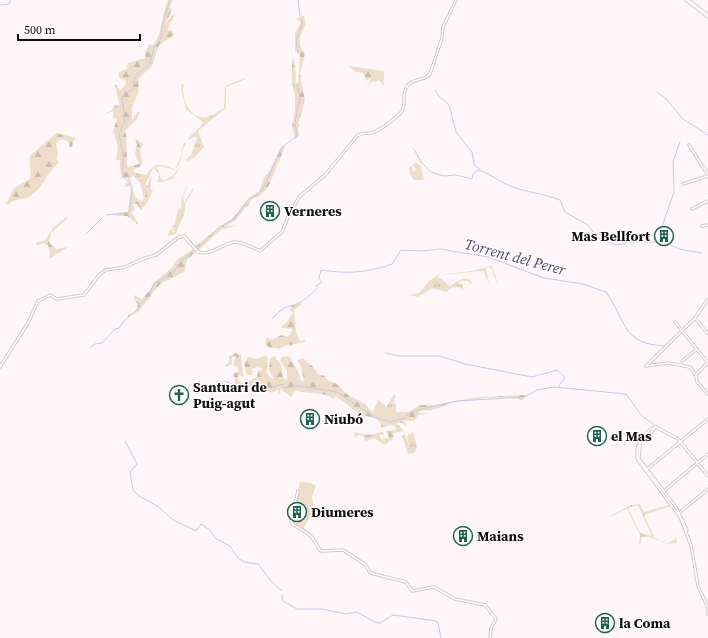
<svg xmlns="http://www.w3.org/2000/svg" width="708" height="638" font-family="'Source Serif 4',serif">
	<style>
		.grass { fill: url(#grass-tufts); fill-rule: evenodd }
		.forest { fill: url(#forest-firs) }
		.green { fill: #eeddcb }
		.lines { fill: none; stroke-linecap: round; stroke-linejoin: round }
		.stream { stroke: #cac7e8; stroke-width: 1 }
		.street-casing { stroke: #d9c7cc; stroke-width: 3.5 }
		.secondary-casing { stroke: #d9c7cc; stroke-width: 5 }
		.street { stroke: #fff; stroke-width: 1.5 }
		.secondary { stroke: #fff; stroke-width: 3 }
		.labels { text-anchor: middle; stroke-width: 3; stroke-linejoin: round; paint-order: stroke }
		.poi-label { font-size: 14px; font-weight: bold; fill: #110b0d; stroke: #fff; text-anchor: start }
		.water-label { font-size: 15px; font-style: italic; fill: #4f4876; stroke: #fff }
	</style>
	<defs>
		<pattern id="grass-tufts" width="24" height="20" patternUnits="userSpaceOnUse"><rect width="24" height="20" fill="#eeddcb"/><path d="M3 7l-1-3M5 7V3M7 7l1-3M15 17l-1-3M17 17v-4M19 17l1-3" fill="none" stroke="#cbbcad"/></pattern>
		<pattern id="forest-firs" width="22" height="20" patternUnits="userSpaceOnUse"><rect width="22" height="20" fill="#eeddcb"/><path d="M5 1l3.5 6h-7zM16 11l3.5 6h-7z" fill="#cbbcad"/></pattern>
	</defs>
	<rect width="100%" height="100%" fill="#fef6f8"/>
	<path class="grass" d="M245 78 246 79 226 87V108L198 131 204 147 194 158 187 161 185 160 191 155 197 138 195 136 190 140 188 138 200 127 203 122 186 109 181 88 182 84H184C180 97 191 121 207 117 213 116 218 111 224 108L225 86Z
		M184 142 186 144C180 151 183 164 174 170L161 166 155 167 159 171 160 177 164 180 171 177 180 167 173 179 158 183 159 174 153 168 145 185 148 186 150 178 152 175 150 184 151 190H153L147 203V189L134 177 136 173 146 175C157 160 160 165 175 169L181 156Z
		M189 184 183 196 184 203 193 188 194 189 185 204C187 214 178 225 176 234L167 236 171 228 173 232H175L171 226 174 228 173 224 176 225 174 222H176L175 220 179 208 182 209C179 202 184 190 189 184Z
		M259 192 260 195 251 200 248 207 247 205 237 219 226 226 237 225 220 230 199 250 201 252 209 251C202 252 199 252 194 247L218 228 232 219 250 197Z
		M492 266C493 270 498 282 498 286L492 269 489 267 486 268 489 284 483 271 440 275 437 277 442 279 449 286C457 283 463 274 472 281L471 284 468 281H461L458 284H462L463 289 468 293 459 287 454 288 455 286 446 292 432 288 418 297 409 295 419 293 429 281 438 275 472 271Z
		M394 394 396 396 393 404 396 403V411L400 417 387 419 385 417 393 415 384 416 373 412 378 400 384 404 386 408Z
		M412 432 414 434 417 447 414 453 408 454 402 436 405 434 411 451 407 437 409 434 411 435Z
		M634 482H652L671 506 644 515 655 538 666 544 677 538V543L665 544 664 542 648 537H642L641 543 639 545 640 535 627 509 605 519 631 505 640 504 644 512 669 505 652 482ZM638 505 652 536 640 533 628 508Z"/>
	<path class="forest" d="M168 0H173L170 6 172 10 165 24 176 12 167 30 172 31 174 34 170 38 159 45 152 66 139 78 138 93 132 107V120L138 111 140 112 137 119 124 132 126 133 127 167 139 164 135 153 137 145 135 138 143 144 140 151C142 161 146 167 133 169L136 174 130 178C132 186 132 198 142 201L144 198 140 182 147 189V203L141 210 137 204H133L134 209 132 213 139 225 127 216H116L115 213 128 212 131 186 124 187 126 183H129L127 177 122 178 120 169V160H116L118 146 113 131 117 119 113 118V111L103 115 112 110 114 106 120 105 117 96 115 84 118 88 121 90 126 84 125 80 119 78V72L127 69 128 63 145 58V52L149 44 153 45C164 32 161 15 168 0Z
		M304 16 306 25 300 35V45L305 54 300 74 305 100 298 124 300 125 298 128 299 136 295 140 292 124 295 112V97L292 82V60L293 58 295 62 296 85 298 82 300 56 299 53 295 51V33L301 23 296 19Z
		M348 66 384 71V85L383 86 379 80 375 82 373 81 367 85 371 80 370 78 367 81 363 73 354 71Z
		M56 133 76 138 73 142 72 147H70L68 141 62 139 56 143 58 153 56 159 59 162C48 171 44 186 33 194 25 201 15 197 8 205L6 204 14 188 30 179C32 169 28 163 30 156Z
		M286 144 270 183 266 190 260 195 259 192 264 177 269 172 281 147Z
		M66 217 68 218 51 233 49 242 56 249 68 247 49 259 50 252 48 245 44 243 37 246 36 243 45 240 53 228Z
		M194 248 196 251 187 260 184 272 160 284 138 312 127 318 129 314H134L138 305 134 299V295L142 299 150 290 154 282 172 268 177 260Z
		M301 301V305L294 310 296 331 300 341 305 340V342L294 344 290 346 289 344 279 349 277 348H270L265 344 267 337 271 340 282 335 287 337 291 333 292 329 280 328 287 322 293 313 290 311 292 305Z
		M236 353 241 355 243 377 238 375V380L248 386 242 388 240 393 238 394 234 391 235 379 233 374 238 372V367L233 365 236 356 232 357V364L225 367 229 361V356Z
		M266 355 268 359 266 372 272 379H274L269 370 270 358 276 356V359L281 364 283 378 287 380V371L280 360 282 357 289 356 299 373 300 380 304 382 301 366 298 362V360L303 358 312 366 318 374 325 376 327 380 339 385 345 393 365 404 371 411 381 415 384 413 385 416 393 415 385 417 387 419 400 417 397 412H409L419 405H435L478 397 525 395 522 401C515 393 465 400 454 402 446 404 440 408 433 410 427 411 422 409 418 413H430L418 415 414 421H404L408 427 402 423H396L404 431 394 433 392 441 389 439V442L385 445 374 438 363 442 365 441 364 437 360 435 354 437 355 432 367 435 383 432 384 435H379L382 440 389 437 386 431 395 430 396 427 391 425 381 428V423L376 419 358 413 336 396 333 399C325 391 308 395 296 390L294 392 292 397 283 391 281 388 279 394 278 390C268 396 257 389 248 385V382L257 377 258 371 263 369 257 367 251 370 253 371 252 375H247L244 363 248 357 257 359Z"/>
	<path class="green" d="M415 162 421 166 424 180H414L410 174 409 168 412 166 413 172 416 170 418 172 413 165Z
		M300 482 311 483 316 486 312 496 314 510 303 529 292 523Z"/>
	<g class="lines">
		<path class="stream" d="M298 0 300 16
			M1 5 9 4 11 0
			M298 53 296 40 303 23 301 18
			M435 90 438 95 449 105 456 132 472 152 474 165 480 169
			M657 92 666 99 683 119 708 135
			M414 149 421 162 431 172 444 176 456 175 472 179 473 174 478 170C482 170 500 181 506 184 523 192 542 193 560 200L565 212 588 225 597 237 605 241 616 245 631 242H665L679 249 702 253
			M106 215 129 213 132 191V186L124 177 123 169V154L119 134 125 121 122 97 133 89 135 77 150 63 154 48 161 38 162 25 170 0
			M86 234 103 217
			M657 241 674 192 673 161 680 142
			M197 249 218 228 234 219 247 201 263 189 282 147 297 136 295 122 300 98 297 84
			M272 319C280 310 286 305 297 305 304 300 311 295 317 288L316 286 322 282 319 278 321 270C346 274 368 273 392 264L401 250 422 251 440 249 488 257 544 278 583 284 606 292C627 321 621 344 665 346
			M90 348 95 344 102 343 115 329 119 328 124 321 140 307V304L149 296 154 284 173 273 181 261 195 250
			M385 353 399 356H440L465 364 532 377 557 370 565 377 559 386
			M225 381 239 388C254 383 267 393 282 384L285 388 298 386 337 392 374 417 390 422 405 418 408 414 421 409 457 401 524 397 537 390 554 387 626 394 642 416 653 424
			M125 441 137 464 130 472 133 490 139 496 159 507 173 520 196 531 201 524 210 530 215 538 230 546 238 558 244 562 258 564 271 581 282 591
			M282 595 283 601 297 609H322L346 614 357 612 377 623H380L393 615 436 621 438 623 441 638"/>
		<g class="street-casing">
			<path id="street" d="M689 145 708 175
				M683 184 708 176
				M692 209 708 201
				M702 226 708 225
				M695 318 708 334
				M675 322 708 363
				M682 361 697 349
				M646 366 695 318 708 299
				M646 366 668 363 690 367 696 376 697 382 708 394
				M0 367 28 323 38 301 50 295 57 299 84 295 99 275 106 270 125 267 145 258 156 255 179 237 184 236 198 252C213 256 222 243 235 242 244 242 253 248 260 251L282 232 288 217 299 197 325 175 357 136C362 132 365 134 371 133 378 132 398 117 402 111 407 103 400 96 408 85 414 78 424 81 430 74L442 38 443 27 456 0
				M696 375 707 363
				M656 426C643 433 634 446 638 460L680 517 691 545 698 586 708 608
				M656 427 678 439 708 476
				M655 428 640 444 639 459 676 507 687 530
				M646 470 708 419
				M298 491 291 520 292 524C300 529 309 532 314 540 317 544 317 548 321 551L343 550 366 565 370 573 406 582 412 591 434 587 455 599 485 605 496 619 491 628 490 638
				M664 491 708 454
				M679 513 708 489
				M708 610V614"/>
		</g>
		<g class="secondary-casing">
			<path id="secondary" d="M687 0 708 16"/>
		</g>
		<use href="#street" class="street"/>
		<use href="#secondary" class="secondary"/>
	</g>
	<defs>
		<g id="building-ring" transform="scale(1)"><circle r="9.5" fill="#fff" stroke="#216352" stroke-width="1.5"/><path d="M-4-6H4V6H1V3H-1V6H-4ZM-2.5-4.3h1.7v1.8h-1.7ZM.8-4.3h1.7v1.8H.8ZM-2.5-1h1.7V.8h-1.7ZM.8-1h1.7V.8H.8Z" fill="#216352"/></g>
		<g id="church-ring" transform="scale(1)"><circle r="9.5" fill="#fff" stroke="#216352" stroke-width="1.5"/><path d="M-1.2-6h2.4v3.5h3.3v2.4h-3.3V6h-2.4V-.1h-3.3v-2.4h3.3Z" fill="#216352"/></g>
	</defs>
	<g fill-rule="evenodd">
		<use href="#building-ring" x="270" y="211"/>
		<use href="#building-ring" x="664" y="236"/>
		<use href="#church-ring" x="179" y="395"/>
		<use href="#building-ring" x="310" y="419"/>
		<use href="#building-ring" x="597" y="436"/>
		<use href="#building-ring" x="297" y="512"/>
		<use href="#building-ring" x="463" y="536"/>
		<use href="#building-ring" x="605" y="623"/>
	</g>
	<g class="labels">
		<g class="poi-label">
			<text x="284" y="216">Verneres</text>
			<text x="650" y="241" text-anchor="end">Mas Bellfort</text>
			<text x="193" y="392">Santuari de<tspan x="193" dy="16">Puig-agut</tspan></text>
			<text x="324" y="424">Niubó</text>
			<text x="611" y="441">el Mas</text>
			<text x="311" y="517">Diumeres</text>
			<text x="477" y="541">Maians</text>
			<text x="619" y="628">la Coma</text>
		</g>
		<g class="water-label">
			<text transform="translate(515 257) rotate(15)" y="5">Torrent del Perer</text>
		</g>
	</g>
	<path d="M18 34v6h122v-6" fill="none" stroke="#110b0d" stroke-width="2"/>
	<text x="24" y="34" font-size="12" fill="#110b0d" stroke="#ffffff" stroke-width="3" paint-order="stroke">500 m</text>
</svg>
